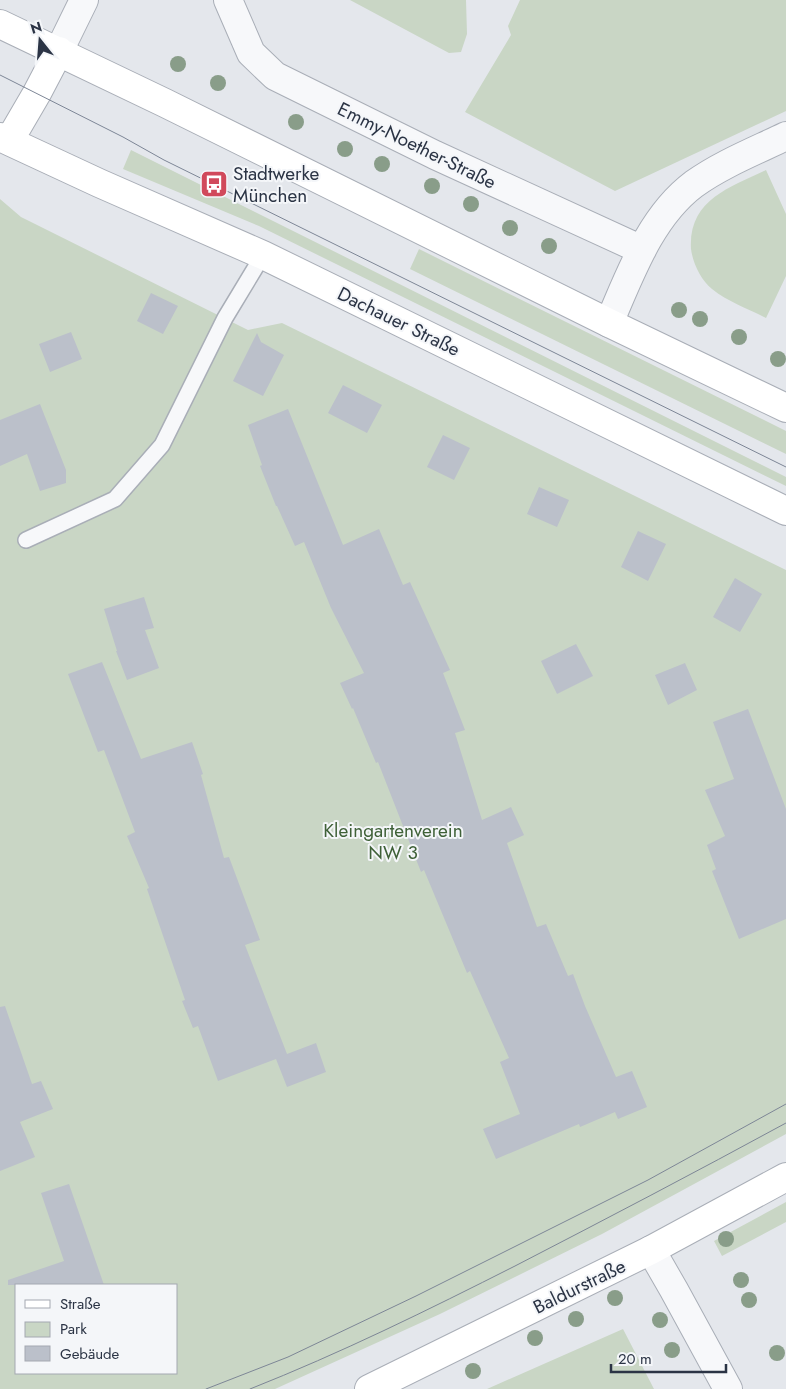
<svg xmlns="http://www.w3.org/2000/svg" width="786" height="1389" font-family="Jost,sans-serif">
	<style>
		.green { fill: #c9d6c5; fill-rule: evenodd }
		.building { fill: #bbc0ca }
		.lines { fill: none; stroke-linecap: round; stroke-linejoin: round }
		.lane-casing { stroke: #a9aeb7; stroke-width: 18 }
		.street-casing { stroke: #a9aeb7; stroke-width: 30 }
		.secondary-casing { stroke: #a9aeb7; stroke-width: 30 }
		.lane { stroke: #f7f8fa; stroke-width: 15 }
		.street { stroke: #f7f8fa; stroke-width: 28 }
		.secondary { stroke: #fff; stroke-width: 28 }
		.tram { stroke: #7d8696; stroke-width: 1 }
		.tree { fill: #899d89 }
		.labels { text-anchor: middle; stroke-width: 4; stroke-linejoin: round; paint-order: stroke }
		.street-label { font-size: 19px; fill: #2b3445; stroke: #f4f6f9 }
		.poi-label { font-size: 19px; fill: #2b3445; stroke: #f4f6f9; text-anchor: start }
		.park-label { font-size: 19px; fill: #3f6138; stroke: #f4f6f9 }
	</style>
	<rect width="100%" height="100%" fill="#e4e7ec"/>
	<path class="green" d="M350 0H466L467 34 461 52 449 53Z
		M520 0H786V111L615 191 465 112 511 35 508 26Z
		M131 150 786 477V486L259 226 123 169Z
		M766 170 786 214V276L766 318C749 309 728 302 712 289 701 280 693 264 691 249 688 200 730 187 766 170Z
		M0 199 21 217 248 330 282 323 786 570V1134L602 1234 440 1314 275 1389H0ZM16 1285H176V1373H16Z
		M419 249 786 431V454L410 269Z
		M786 1202V1222L722 1256 714 1241Z
		M623 1329 654 1389H487Z"/>
	<path class="building" d="M151 293 178 306 163 334 137 321Z
		M71 332 82 359 50 372 39 344Z
		M257 333 261 342 284 355 263 396 233 381Z
		M343 385 382 405 367 433 328 413Z
		M40 404 66 470V483L40 491 27 454 0 466V420Z
		M288 409 343 545 379 529 403 585 410 582 450 670 443 673 465 730 455 733 482 820 511 807 524 835 507 843 537 927 546 924 568 976 573 974 585 1006 616 1077 632 1071 647 1107 618 1119 615 1112 580 1127 579 1124 496 1159 483 1129 520 1114 500 1062 509 1058 470 971 467 973 424 870 421 872 378 762 376 763 353 708 352 709 340 683 364 673 331 608 304 542 295 546 277 506H276L260 466 262 465 248 425Z
		M443 435 470 448 454 480 427 467Z
		M539 487 569 500 557 527 527 514Z
		M638 531 666 544 648 581 621 567Z
		M735 578 762 594 740 632 713 617Z
		M144 597 154 628 145 630 159 668 127 680 116 651H117L104 609Z
		M576 644 593 676 557 694 541 661Z
		M102 662 141 759 192 742 203 774 201 775 224 858 229 857 260 940 245 945 287 1054 316 1043 326 1072 287 1087 276 1059 218 1081 198 1026 193 1028 182 1001 185 1000 147 889 149 888 127 836 135 832 104 750 98 752 68 674Z
		M685 663 697 690 668 705 655 675Z
		M748 709 786 809V919L739 939 712 871 716 869 707 845 725 836 705 790 734 779 713 722Z
		M5 1006 32 1084 41 1081 53 1109 20 1122 35 1157 0 1171V1007Z
		M69 1184 104 1285H8V1280L64 1261 41 1193Z"/>
	<g class="lines">
		<g class="lane-casing">
			<path id="lane" d="M26 540 115 499 162 445 225 318 263 255"/>
		</g>
		<g class="street-casing">
			<path id="street" d="M228 0 251 53 275 76 435 155 642 250
				M59 51 84 0
				M609 323C630 275 650 217 694 184 722 164 755 151 786 136
				M651 1250 674 1290 728 1389"/>
		</g>
		<g class="secondary-casing">
			<path id="secondary" d="M0 24 165 103 609 323 786 408
				M0 137 99 183 263 255 786 511
				M9 141 37 93 59 51
				M369 1389 651 1250 786 1177"/>
		</g>
		<use href="#lane" class="lane"/>
		<use href="#street" class="street"/>
		<use href="#secondary" class="secondary"/>
		<path class="tram" d="M0 75 123 137 164 160 786 467
			M206 1389 288 1357 416 1296 648 1180 786 1104
			M250 1389C341 1353 428 1310 515 1266 606 1219 696 1172 786 1123"/>
	</g>
	<g class="tree">
		<circle cx="178" cy="64" r="8"/>
		<circle cx="218" cy="83" r="8"/>
		<circle cx="296" cy="122" r="8"/>
		<circle cx="345" cy="149" r="8"/>
		<circle cx="382" cy="164" r="8"/>
		<circle cx="432" cy="186" r="8"/>
		<circle cx="471" cy="204" r="8"/>
		<circle cx="510" cy="228" r="8"/>
		<circle cx="549" cy="246" r="8"/>
		<circle cx="679" cy="310" r="8"/>
		<circle cx="700" cy="319" r="8"/>
		<circle cx="739" cy="337" r="8"/>
		<circle cx="778" cy="359" r="8"/>
		<circle cx="726" cy="1239" r="8"/>
		<circle cx="741" cy="1280" r="8"/>
		<circle cx="615" cy="1298" r="8"/>
		<circle cx="749" cy="1300" r="8"/>
		<circle cx="576" cy="1319" r="8"/>
		<circle cx="660" cy="1320" r="8"/>
		<circle cx="535" cy="1338" r="8"/>
		<circle cx="672" cy="1350" r="8"/>
		<circle cx="777" cy="1353" r="8"/>
		<circle cx="473" cy="1371" r="8"/>
	</g>
	<defs>
		<g id="bus-square" transform="scale(1.4375)"><rect x="-9" y="-9" width="18" height="18" rx="4" fill="#d1495b" stroke="#f4f6f9"/><path d="M-5-6H5V4H4V6H2V4H-2V6H-4V4H-5ZM-3.5-4V0h7V-4ZM-3.5 1.2v1.5H-2V1.2ZM2 1.2v1.5H3.5V1.2Z" fill="#fff"/></g>
	</defs>
	<g fill-rule="evenodd">
		<use href="#bus-square" x="214" y="184"/>
	</g>
	<g class="labels">
		<g class="street-label">
			<text transform="translate(417 145) rotate(26)" y="7">Emmy-Noether-Straße</text>
			<text transform="translate(399 321) rotate(26)" y="7">Dachauer Straße</text>
			<text transform="translate(579 1286) rotate(-26)" y="7">Baldurstraße</text>
		</g>
		<g class="poi-label">
			<text x="233" y="180">Stadtwerke<tspan x="233" dy="22">München</tspan></text>
		</g>
		<g class="park-label">
			<text x="393" y="837">Kleingartenverein<tspan x="393" dy="22">NW 3</tspan></text>
		</g>
	</g>
	<rect x="15" y="1284" width="162" height="90" fill="#f4f6f9" stroke="#a4a8b1"/>
	<rect x="25" y="1300" width="25" height="8" fill="#ffffff" stroke="#a4a8b1"/>
	<text x="60" y="1309" font-size="15" fill="#2b3445">Straße</text>
	<rect x="25" y="1322" width="25" height="15" fill="#c9d6c5" stroke="#a4a8b1"/>
	<text x="60" y="1334" font-size="15" fill="#2b3445">Park</text>
	<rect x="25" y="1346" width="25" height="15" fill="#bbc0ca" stroke="#a4a8b1"/>
	<text x="60" y="1359" font-size="15" fill="#2b3445">Gebäude</text>
	<g transform="translate(40 40) rotate(343)" stroke="#f4f6f9" stroke-width="4" paint-order="stroke">
	<path d="M0-4L9 19L0 12L-9 19Z" fill="#2b3445"/>
	<text y="-8" font-size="14" font-weight="bold" text-anchor="middle" fill="#2b3445">N</text>
	</g>
	<path d="M611 1364v8h115v-8" fill="none" stroke="#2b3445" stroke-width="2.5"/>
	<text x="618" y="1364" font-size="15" fill="#2b3445" stroke="#f4f6f9" stroke-width="4" paint-order="stroke">20 m</text>
</svg>
